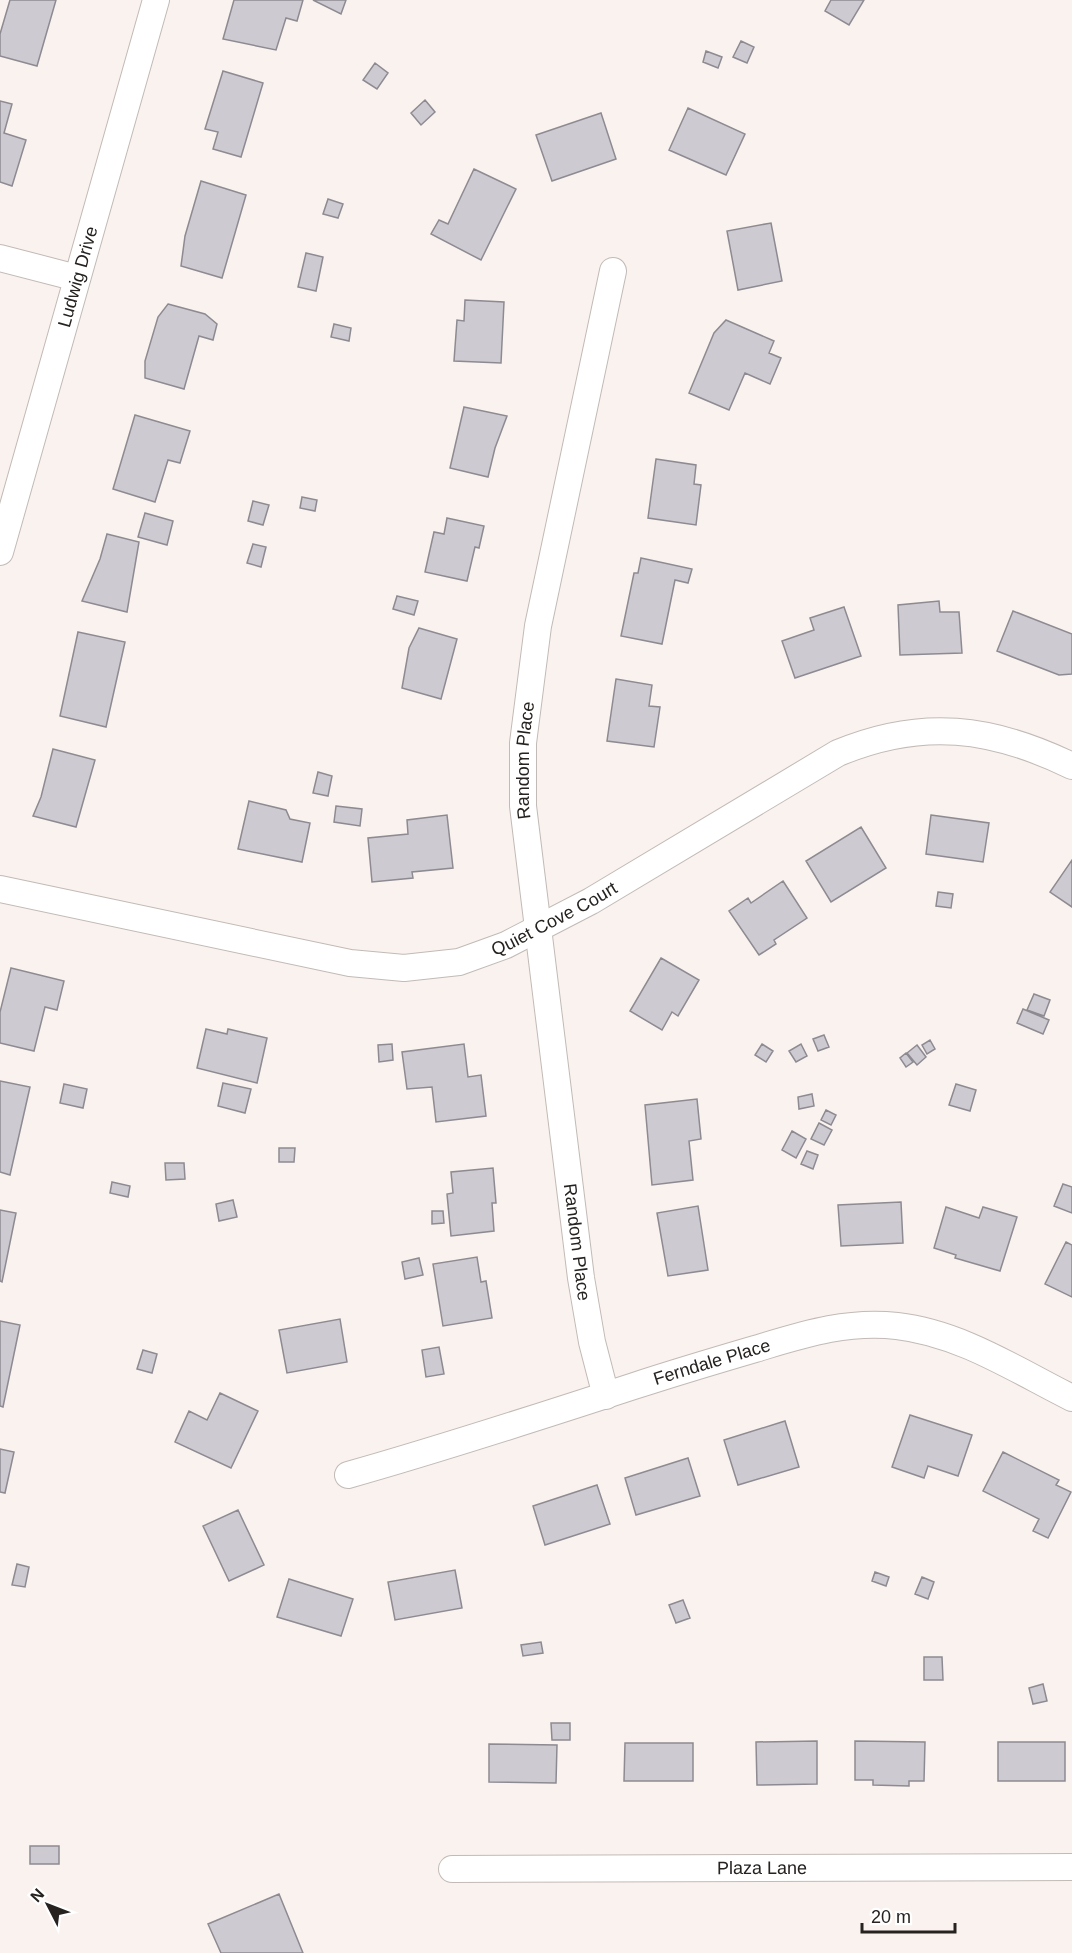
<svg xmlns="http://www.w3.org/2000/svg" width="1072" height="1953" font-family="Arial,sans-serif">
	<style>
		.building { fill: #cecad2; stroke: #8d8a91; stroke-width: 1.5 }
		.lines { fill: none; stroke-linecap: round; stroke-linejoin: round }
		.street-casing { stroke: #c2bab6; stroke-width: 28 }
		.street { stroke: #fff; stroke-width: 26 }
		.labels { text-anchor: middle; stroke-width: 4.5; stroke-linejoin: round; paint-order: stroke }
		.street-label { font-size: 18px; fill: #252220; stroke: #fff }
	</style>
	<rect width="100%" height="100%" fill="#faf2ee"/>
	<path class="building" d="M10 0H56L37 66 0 56V34Z
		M234 0H303L297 21 286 18 276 50 223 39Z
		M313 0H346L341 14Z
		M831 0H864L849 25 825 11Z
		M741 41 754 47 747 63 733 57Z
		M706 51 722 57 718 68 703 62Z
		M375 63 388 73 377 89 363 80Z
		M223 71 263 83 241 157 213 149 218 132 205 129Z
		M425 100 435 112 421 125 411 113Z
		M0 101 12 104 4 133 26 140 12 186 0 182Z
		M688 108 745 134 726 175 669 150Z
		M601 113 616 159 552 181 536 135Z
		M474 169 516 189 481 260 431 234 439 220 448 224Z
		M201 181 246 195 222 278 181 266 185 236Z
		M328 199 343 204 338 218 323 214Z
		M771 223 782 281 738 290 727 231Z
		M306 253 323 257 316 291 298 287Z
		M465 300 504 302 501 363 454 361 457 320 464 321Z
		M168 304 205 314 217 324 213 340 199 336 184 389 145 378V361L158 317Z
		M726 320 774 341 769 353 781 358 770 384 745 373 729 410 689 393 714 333Z
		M334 324 351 328 349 341 331 337Z
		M464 407 507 416 495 448 488 477 450 468Z
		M135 415 190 431 180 463 168 460 155 502 113 489Z
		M656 459 696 465 694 484 701 485 696 525 648 518Z
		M302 497 317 500 315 511 300 508Z
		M253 501 269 505 263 525 248 521Z
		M145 513 173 521 167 545 138 537Z
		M447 518 484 526 479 548 475 547 467 581 425 572 434 532 444 534Z
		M107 534 139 542 127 612 82 601 100 559Z
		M253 544 266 547 261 567 247 563Z
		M641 558 692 569 688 583 675 580 662 644 621 636 634 573H638Z
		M397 596 418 601 414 615 393 609Z
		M939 601 940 612H959L962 653 900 655 898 605Z
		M844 607 861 656 795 678 782 641 814 630 810 618Z
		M1013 611 1072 634V674L1059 675 997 651Z
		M419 628 457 639 441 699 402 688 409 648Z
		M78 632 125 642 106 727 60 716Z
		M616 679 652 685 649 706 660 707 654 747 607 741Z
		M53 749 95 760 76 827 33 816 41 797Z
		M318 772 332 776 328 796 313 793Z
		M249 801 286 810 290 819 310 823 302 862 238 849Z
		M336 806 362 809 360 826 334 822Z
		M447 815 453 868 412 872 413 878 372 882 368 838 408 834 407 820Z
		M931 815 989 823 983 862 926 854Z
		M861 827 886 868 831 902 806 861Z
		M1072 860V907L1050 892Z
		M783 881 807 918 774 940 776 944 759 955 729 911 748 898 751 903Z
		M938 892 953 894 951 908 936 906Z
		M661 958 699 980 678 1016 672 1012 662 1030 630 1011Z
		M11 968 64 981 57 1010 45 1007 34 1051 0 1043V1012Z
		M1034 994 1050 1000 1044 1016 1027 1010Z
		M1023 1009 1049 1020 1043 1034 1017 1023Z
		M206 1029 227 1034 228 1029 267 1038 257 1083 197 1068Z
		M824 1035 829 1047 818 1051 813 1039Z
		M930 1040 935 1049 927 1054 922 1045Z
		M392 1044 393 1060 379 1062 378 1045Z
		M464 1044 468 1077 481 1075 486 1116 436 1122 432 1087 407 1089 402 1052Z
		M762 1044 773 1051 766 1062 755 1055Z
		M801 1044 807 1056 796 1062 789 1051Z
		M917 1045 926 1057 917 1065 907 1053Z
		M906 1053 913 1062 906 1067 900 1058Z
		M0 1081 30 1087 10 1175 0 1172Z
		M223 1083 251 1089 245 1113 218 1106Z
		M64 1084 87 1089 83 1108 60 1103Z
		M956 1084 976 1090 970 1111 949 1105Z
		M812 1094 814 1106 799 1109 798 1097Z
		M697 1099 701 1139 689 1141 693 1180 652 1185 645 1105Z
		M826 1110 836 1115 831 1125 821 1120Z
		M819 1123 832 1130 824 1145 811 1139Z
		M792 1131 806 1139 796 1158 782 1150Z
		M279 1148H295L294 1162H279Z
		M807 1151 818 1155 813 1169 801 1164Z
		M165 1163H184L185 1179 166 1180Z
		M493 1168 496 1203H492L494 1231 451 1236 447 1194 453 1193 451 1172Z
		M112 1182 130 1186 128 1197 110 1193Z
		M1063 1184 1072 1187V1213L1054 1206Z
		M233 1200 237 1217 219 1221 216 1204Z
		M901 1202 903 1243 841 1246 838 1205Z
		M698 1206 708 1270 668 1276 657 1213Z
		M946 1207 979 1218 983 1207 1017 1217 1000 1271 955 1258 956 1255 934 1248Z
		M0 1210 16 1213 2 1282 0 1281Z
		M432 1211H443L444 1223 432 1224Z
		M1066 1242 1072 1245V1297L1045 1284Z
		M477 1257 481 1282 486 1281 492 1318 443 1326 433 1264Z
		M419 1258 423 1275 405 1279 402 1262Z
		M340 1319 347 1362 287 1373 279 1330Z
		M0 1321 20 1325 3 1407 0 1406Z
		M439 1347 444 1374 426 1377 422 1350Z
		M143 1350 157 1354 152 1373 137 1369Z
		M220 1393 258 1411 231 1468 175 1442 189 1411 207 1420Z
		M910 1415 972 1435 958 1476 928 1466 924 1478 892 1467Z
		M785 1421 799 1467 738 1485 724 1440Z
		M0 1449 14 1452 5 1493 0 1492Z
		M1003 1452 1059 1480 1056 1485 1071 1492 1048 1538 1033 1531 1039 1519 983 1491Z
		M688 1458 700 1496 636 1515 625 1478Z
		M597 1485 610 1524 545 1545 533 1506Z
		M238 1510 264 1565 229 1581 203 1526Z
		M17 1564 29 1567 25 1587 12 1585Z
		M455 1570 462 1608 395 1620 388 1582Z
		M875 1572 889 1577 886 1586 872 1581Z
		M922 1577 934 1582 928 1599 915 1594Z
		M289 1579 353 1599 341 1636 277 1617Z
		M683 1600 690 1618 676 1623 669 1605Z
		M541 1642 543 1653 523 1656 521 1645Z
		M924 1657H942L943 1680H924Z
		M1043 1684 1047 1701 1033 1704 1029 1688Z
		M551 1723H570V1740H552Z
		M817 1741V1784L757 1785 756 1742Z
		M855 1741 925 1742 924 1781H909V1786L873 1785V1780H855Z
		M998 1742H1065V1781H998Z
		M625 1743H693V1781H624Z
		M489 1744 557 1745 556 1783 489 1782Z
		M30 1846H59V1864H30Z
		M279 1894 303 1953H221L208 1924Z"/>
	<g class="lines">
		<g class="street-casing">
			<g id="street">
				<path d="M0 258 77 278"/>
				<path id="s1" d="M0 552 156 0"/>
				<path id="s2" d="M0 889 350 963 404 968 459 962 506 945 591 901 838 753C922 718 992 727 1072 766"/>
				<path id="s3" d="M606 1396 592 1342 581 1278 523 806V743L538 626 613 271"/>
				<path id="s4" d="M348 1475C444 1448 539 1417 634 1386 674 1373 714 1361 755 1349 802 1335 847 1320 897 1326 960 1333 1016 1370 1072 1398"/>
				<path id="s5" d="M452 1869 1072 1867"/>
			</g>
		</g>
		<use href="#street" class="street"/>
	</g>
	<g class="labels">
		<g class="street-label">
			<text dy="6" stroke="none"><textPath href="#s1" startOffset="286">Ludwig Drive</textPath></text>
			<text dy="6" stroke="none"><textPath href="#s3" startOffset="642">Random Place</textPath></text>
			<text dy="6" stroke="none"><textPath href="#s2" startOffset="572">Quiet Cove Court</textPath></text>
			<text transform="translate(577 1242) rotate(83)" y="6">Random Place</text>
			<text dy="6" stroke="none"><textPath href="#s4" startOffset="381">Ferndale Place</textPath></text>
			<text dy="6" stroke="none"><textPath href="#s5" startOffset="310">Plaza Lane</textPath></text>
		</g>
	</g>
	<g transform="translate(48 1905) rotate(312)" stroke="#ffffff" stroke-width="4.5" paint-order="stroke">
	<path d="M0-4.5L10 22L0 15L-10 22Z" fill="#252220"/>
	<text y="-9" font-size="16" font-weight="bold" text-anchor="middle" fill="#252220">N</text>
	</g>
	<path d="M862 1923v9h93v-9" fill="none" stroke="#252220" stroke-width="3"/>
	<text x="871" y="1923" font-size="18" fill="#252220" stroke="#ffffff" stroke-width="4.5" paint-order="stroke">20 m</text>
</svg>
